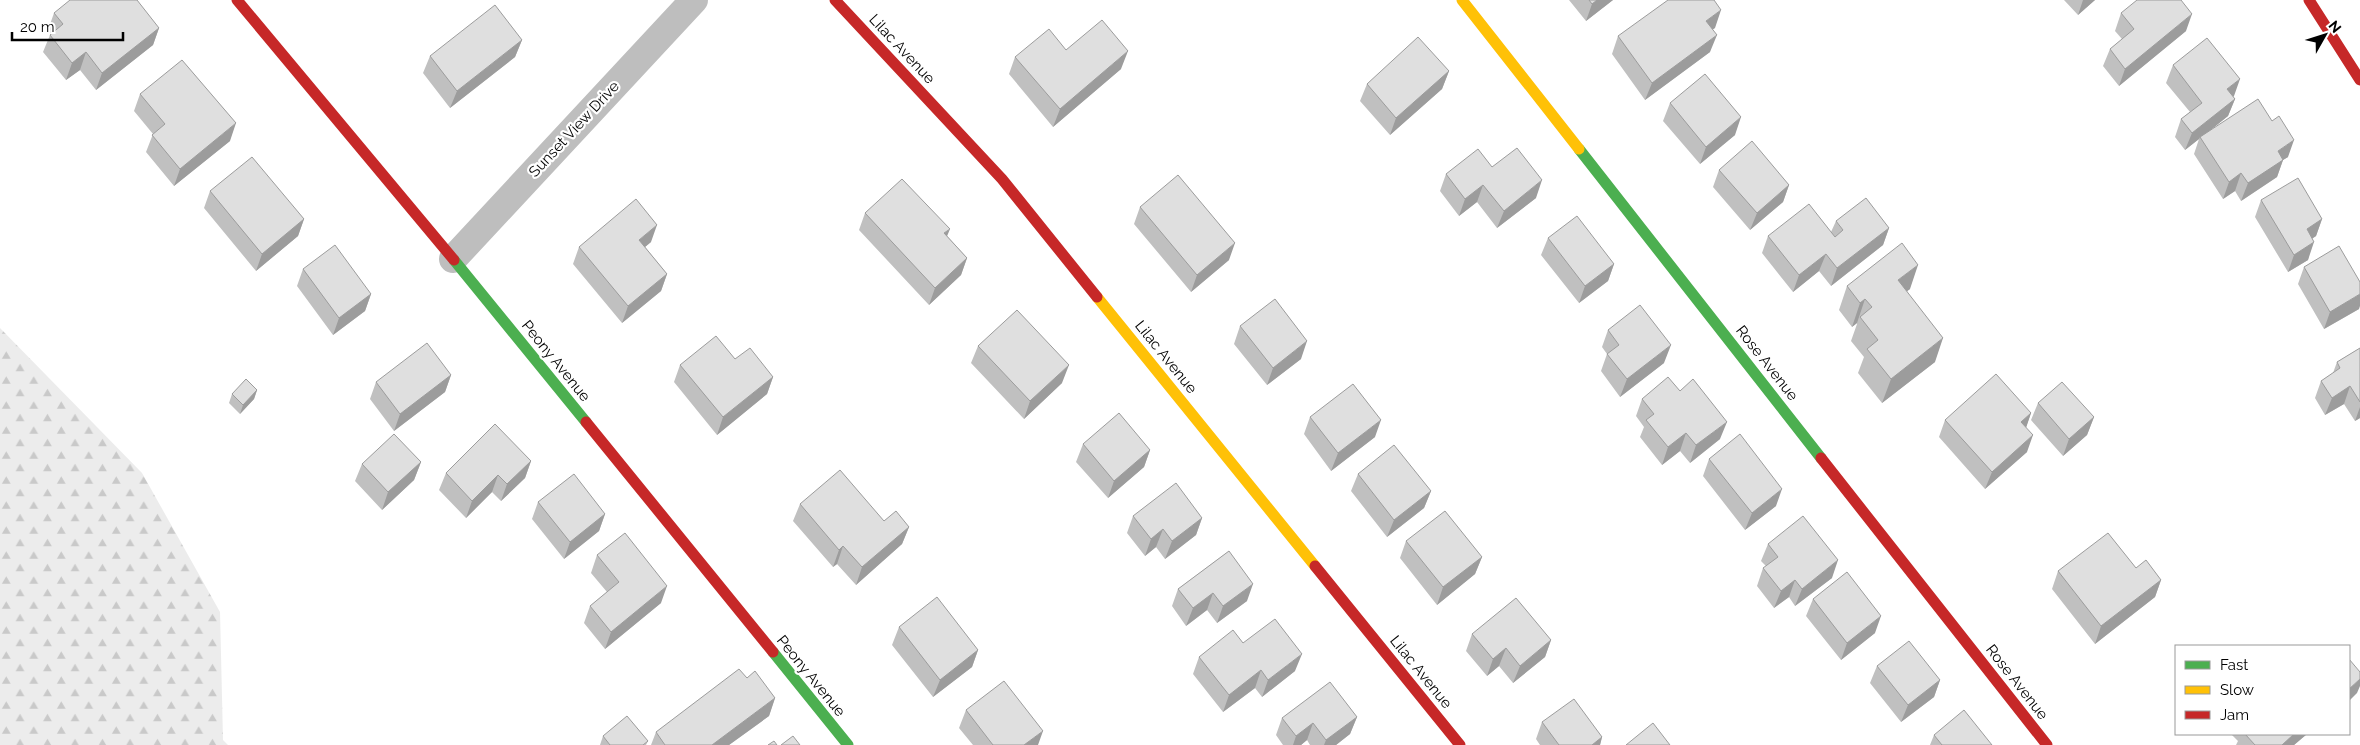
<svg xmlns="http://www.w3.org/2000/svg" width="2360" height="745" font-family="Raleway,sans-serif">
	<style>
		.forest { fill: url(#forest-firs) }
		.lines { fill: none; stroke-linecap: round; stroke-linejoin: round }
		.street { stroke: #bebebe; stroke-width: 28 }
		.fast { stroke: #4caf50; stroke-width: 11 }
		.slow { stroke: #ffc107; stroke-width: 11 }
		.jam { stroke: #c62828; stroke-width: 11 }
		.wall { fill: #c0c0c0 }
		.shaded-wall { fill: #9c9c9c }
		.building { fill: #dfdfdf; stroke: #9c9c9c }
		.labels { text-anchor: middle; stroke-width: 4.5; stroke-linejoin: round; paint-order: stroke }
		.street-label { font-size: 15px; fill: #000; stroke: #fff }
	</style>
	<defs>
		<pattern id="forest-firs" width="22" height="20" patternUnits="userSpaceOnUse" patternTransform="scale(1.25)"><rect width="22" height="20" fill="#ececec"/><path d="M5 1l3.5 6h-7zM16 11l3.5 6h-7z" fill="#c9c9c9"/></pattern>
	</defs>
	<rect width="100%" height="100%" fill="#fff"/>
	<path class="forest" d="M0 328 142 473 220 612 223 740 228 745H0Z"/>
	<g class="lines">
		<path class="street" d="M453 259 694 0"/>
		<path class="fast" d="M1579 149 1821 458
			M454 260 586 422
			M773 652 848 745"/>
		<path class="slow" d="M1462 0 1579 149
			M1097 297 1315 566"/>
		<path class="jam" d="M237 0 454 260
			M835 0 1002 179 1097 297
			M2309 0 2360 80
			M586 422 773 652
			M1821 458 2047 745
			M1315 566 1460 745"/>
	</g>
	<path class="wall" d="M1569 0H1613L1586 21Z
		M2064 0H2095L2078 15Z
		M54 13 159 28 153 45 96 90 80 70 66 80 43 52 50 35 51 34 48 30Z
		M2121 13 2186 31 2119 86 2103 66 2110 49 2122 39 2115 31Z
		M1715 28 1712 29 1710 52 1645 100 1612 54 1618 36Z
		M522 40 515 57 450 108 423 73 430 56Z
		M1066 50 1121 69 1053 127 1009 74 1015 57Z
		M2173 65 2234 96 2233 97 2235 99 2228 116 2210 130 2288 157 2283 160 2277 177 2241 201 2235 191 2223 199 2194 154 2199 139 2185 150 2175 137 2181 119 2190 112 2166 83Z
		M1449 71 1442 89 1390 135 1360 101 1367 84Z
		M140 94 230 141 174 186 146 152 153 134 134 111Z
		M1670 103 1735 135 1700 164 1663 121Z
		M1492 167 1536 198 1497 228 1477 202 1459 216 1440 191 1446 174Z
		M1719 170 1789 185 1783 202 1750 230 1713 187Z
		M210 191 304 219 298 236 256 271 204 208Z
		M2261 200 2322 219 2316 236 2312 239 2308 260 2288 272 2255 217Z
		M1140 207 1229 260 1191 292 1134 224Z
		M865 213 947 236 967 258 961 275 929 305 859 230Z
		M1836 221 1889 228 1883 245 1831 286 1819 271 1793 292 1762 253 1768 236 1831 232Z
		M1548 238 1614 264 1608 281 1579 303 1541 255Z
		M651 242 645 247 667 274 661 291 622 323 573 264 579 247Z
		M2304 267 2359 309 2324 329 2298 284Z
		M303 269 371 294 365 311 333 335 297 286Z
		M1847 286 1910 289 1907 291 1935 362 1882 403 1858 373 1864 357 1851 341 1857 324V323L1852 327 1839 310Z
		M1240 326 1301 359 1267 385 1234 344Z
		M1608 330 1664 363 1620 397 1601 371 1607 354 1602 347Z
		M978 346 1062 383 1024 419 971 363Z
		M2360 348V418L2355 421 2344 404 2325 415 2315 398 2321 381 2333 373 2337 362Z
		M735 359 773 377 767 394 717 435 674 382 680 365Z
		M451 375 445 392 394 431 370 399 376 382Z
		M257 390 254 399 240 414 229 403 232 394Z
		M1642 399 1720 439 1690 463 1680 451 1662 465 1640 437 1644 427 1636 416Z
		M2038 403 2094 417 2087 435 2063 456 2031 420Z
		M2031 413 2026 427 2027 452 1985 489 1939 437 1945 420Z
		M1310 417 1375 437 1331 471 1304 434Z
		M1083 444 1150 450 1144 467 1108 498 1076 462Z
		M1709 459 1776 506 1745 530 1703 476Z
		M531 461 525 478 501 501 492 492 466 518 439 490 446 473Z
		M421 462 414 480 382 510 355 481 362 464Z
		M1358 474 1431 491 1424 508 1387 537 1351 491Z
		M538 502 605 514 599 531 564 559 532 519Z
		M800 504 884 521 909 527 902 544 856 585 837 564 833 567 793 521Z
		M1133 516 1202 518 1196 535 1165 559 1156 547 1145 556 1127 533Z
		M1406 541 1482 557 1475 574 1437 605 1400 558Z
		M1768 544 1832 578 1795 606 1789 597 1774 608 1757 586 1763 568 1766 566 1761 561Z
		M1229 551 1247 601 1217 623 1207 610 1186 626 1172 606 1178 589Z
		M597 555 661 603 605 649 584 623 590 606 607 592 591 573Z
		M2136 568 2161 580 2155 597 2095 644 2052 589 2058 571Z
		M1813 599 1875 633 1841 660 1806 616Z
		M899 627 978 650 972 667 933 697 892 645Z
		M1472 634 1551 640 1545 657 1513 683 1499 666 1487 676 1466 651Z
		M1243 643 1295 671 1262 697 1255 688 1223 712 1193 674 1199 657Z
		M1877 666 1940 680 1934 697 1901 722 1870 683Z
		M747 678 775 698 769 716 729 745H651L656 732Z
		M966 710 1038 745H973L959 728Z
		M1357 717 1350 734 1336 745H1310L1307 740 1301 745H1283L1276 735 1282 718Z
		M1542 722 1602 737 1600 745H1540L1536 739Z
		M2231 734H2307L2294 745H2236L2238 741Z
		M1934 735 1992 745H1930Z
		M603 736 648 741 646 745H600Z"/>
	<path class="shaded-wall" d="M1597 0H1613L1586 21 1592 4Z
		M2083 0H2095L2078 15Z
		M1721 10 1715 28 1700 38 1706 21Z
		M2192 14 2186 31 2119 86 2125 69Z
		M159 28 153 45 96 90 102 73Z
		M1717 35 1710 52 1645 100 1652 83Z
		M522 40 515 57 450 108 457 91Z
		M1128 51 1121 69 1053 127 1060 109Z
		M86 52 80 70 66 80 72 63Z
		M1449 71 1442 89 1390 135 1396 118Z
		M2240 79 2234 96 2220 106 2227 89Z
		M2235 99 2228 116 2201 138 2200 137 2199 139 2185 150 2192 133Z
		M1741 117 1735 135 1700 164 1706 147Z
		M236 123 230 141 174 186 180 169Z
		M2294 140 2288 157 2283 160 2277 177 2241 201 2248 183 2278 151Z
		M2241 173 2235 191 2223 199 2229 182Z
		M1542 180 1536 198 1497 228 1504 211Z
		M1483 185 1477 202 1459 216 1465 199Z
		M1789 185 1783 202 1750 230 1757 213Z
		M304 219 298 236 256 271 262 254Z
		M2322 219 2316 236 2300 246 2307 229Z
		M657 225 651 242 633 257 639 240Z
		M1889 228 1883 245 1831 286 1837 268Z
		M950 229 943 246 944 233Z
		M2314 242 2308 260 2288 272 2294 255Z
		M1235 243 1229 260 1191 292 1197 275Z
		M1826 254 1819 271 1793 292 1799 275Z
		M967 258 961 275 929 305 935 288Z
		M1614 264 1608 281 1579 303 1585 286Z
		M1918 265 1910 289 1890 304 1898 280Z
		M667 274 661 291 622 323 628 306Z
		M371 294 365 311 333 335 339 318Z
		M2360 294V306L2359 309 2324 329 2330 312Z
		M1865 299 1857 323 1852 327 1860 303Z
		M1943 338 1935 362 1882 403 1891 379Z
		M1307 341 1301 359 1267 385 1273 368Z
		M1671 345 1664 363 1620 397 1627 379Z
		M1069 365 1062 383 1024 419 1030 401Z
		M451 375 445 392 394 431 400 414Z
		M773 377 767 394 717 435 723 417Z
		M2350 386 2344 404 2325 415 2332 398Z
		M257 390 254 399 240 414 243 405Z
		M2360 407V418L2355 421Z
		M2031 413 2025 431 2021 422Z
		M2094 417 2087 435 2063 456 2069 439Z
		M1381 420 1375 437 1331 471 1338 453Z
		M1727 422 1720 439 1690 463 1696 445Z
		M1686 433 1680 451 1662 465 1668 447Z
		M2033 435 2027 452 1985 489 1992 472Z
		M1150 450 1144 467 1108 498 1114 481Z
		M531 461 525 478 501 501 507 484Z
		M421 462 414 480 382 510 388 492Z
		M498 475 492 492 466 518 472 501Z
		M1782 489 1776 506 1745 530 1752 513Z
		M1431 491 1424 508 1387 537 1394 520Z
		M605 514 599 531 564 559 570 542Z
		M1202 518 1196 535 1165 559 1172 541Z
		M909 527 902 544 856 585 862 567Z
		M1163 529 1156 547 1145 556 1151 539Z
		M843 546 837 564 833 567 839 550Z
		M1482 557 1475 574 1437 605 1443 587Z
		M1838 560 1832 578 1795 606 1802 589Z
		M1795 580 1789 597 1774 608 1781 591Z
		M2161 580 2155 597 2095 644 2101 626Z
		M1253 584 1247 601 1217 623 1223 606Z
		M667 586 661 603 605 649 611 632Z
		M1213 593 1207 610 1186 626 1193 608Z
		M1881 616 1875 633 1841 660 1847 643Z
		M1551 640 1545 657 1513 683 1520 666Z
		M1506 648 1499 666 1487 676 1493 659Z
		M978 650 972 667 933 697 940 680Z
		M1302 654 1295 671 1262 697 1268 680Z
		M1261 670 1255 688 1223 712 1229 695Z
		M2360 679V686L2357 693 2349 701V689Z
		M1940 680 1934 697 1901 722 1908 705Z
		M775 698 769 716 729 745H712Z
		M1357 717 1350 734 1336 745H1324L1326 740Z
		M1313 723 1307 740 1301 745H1293L1296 736Z
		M1043 731 1038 745H1024Z
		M2294 734H2307L2294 745H2282Z
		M1602 737 1600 745H1592Z"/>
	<path class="building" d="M70 0H137L159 28 102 73 86 52 72 63 50 35 63 24 54 13Z
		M1589 0H1597L1592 4Z
		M1668 0H1714L1721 10 1706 21 1717 35 1652 83 1618 36Z
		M2137 0H2181L2192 14 2125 69 2110 49 2134 29 2121 13Z
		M495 5 522 40 457 91 430 56Z
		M1102 20 1128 51 1060 109 1015 57 1049 29 1066 50Z
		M1418 37 1449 71 1396 118 1367 84Z
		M2207 38 2240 79 2227 89 2235 99 2192 133 2181 119 2202 103 2173 65Z
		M182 60 236 123 180 169 152 135 165 124 140 94Z
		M1705 74 1741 117 1706 147 1670 103Z
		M2258 99 2272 121 2279 116 2294 140 2278 151 2283 160 2248 183 2241 173 2229 182 2200 137Z
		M1752 141 1789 185 1757 213 1719 170Z
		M1517 148 1542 180 1504 211 1483 185 1465 199 1446 174 1478 149 1492 167Z
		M252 157 304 219 262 254 210 191Z
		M1178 175 1235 243 1197 275 1140 207Z
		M2298 178 2322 219 2307 229 2314 242 2294 255 2261 200Z
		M902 179 950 229 944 233 967 258 935 288 865 213Z
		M1866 198 1889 228 1837 268 1826 254 1799 275 1768 236 1809 204 1835 237 1843 230 1836 221Z
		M636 199 657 225 639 240 667 274 628 306 579 247Z
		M1577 216 1614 264 1585 286 1548 238Z
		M1902 243 1918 265 1898 280 1943 338 1891 379 1867 349 1878 340 1860 317 1872 307 1865 299 1860 303 1847 286Z
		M335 245 371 294 339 318 303 269Z
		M2339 246 2360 282V294L2330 312 2304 267Z
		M1275 299 1307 341 1273 368 1240 326Z
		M1640 305 1671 345 1627 379 1607 354 1619 345 1608 330Z
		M1017 310 1069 365 1030 401 978 346Z
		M716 336 735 359 750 348 773 377 723 417 680 365Z
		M427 343 451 375 400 414 376 382Z
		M2360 348V402L2350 386 2332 398 2321 381 2340 368 2337 362Z
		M1996 374 2031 413 2021 422 2033 435 1992 472 1945 420Z
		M1668 377 1680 391 1693 379 1727 422 1696 445 1686 433 1668 447 1646 420 1654 414 1642 399Z
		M246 379 257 390 243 405 232 394Z
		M2062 382 2094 417 2069 439 2038 403Z
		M1353 384 1381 420 1338 453 1310 417Z
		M1119 413 1150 450 1114 481 1083 444Z
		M495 424 531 461 507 484 498 475 472 501 446 473Z
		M394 434 421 462 388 492 362 464Z
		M1740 434 1782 489 1752 513 1709 459Z
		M1394 445 1431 491 1394 520 1358 474Z
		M840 470 884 521 896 511 909 527 862 567 843 546 839 550 800 504Z
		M574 474 605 514 570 542 538 502Z
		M1176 483 1202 518 1172 541 1163 529 1151 539 1133 516Z
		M1445 511 1482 557 1443 587 1406 541Z
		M1803 516 1838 560 1802 589 1795 580 1781 591 1763 568 1778 557 1768 544Z
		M625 533 667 586 611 632 590 606 619 582 597 555Z
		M2108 533 2136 568 2146 560 2161 580 2101 626 2058 571Z
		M1229 551 1253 584 1223 606 1213 593 1193 608 1178 589Z
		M1847 572 1881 616 1847 643 1813 599Z
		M937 597 978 650 940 680 899 627Z
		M1516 598 1551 640 1520 666 1506 648 1493 659 1472 634Z
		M1275 619 1302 654 1268 680 1261 670 1229 695 1199 657 1233 630 1243 643Z
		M1909 641 1940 680 1908 705 1877 666Z
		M2349 659 2360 672V679L2349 689Z
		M739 669 747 678 755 671 775 698 712 745H665L656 732Z
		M1004 681 1043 731 1024 745H993L966 710Z
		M1330 682 1357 717 1326 740 1313 723 1296 736 1282 718Z
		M1574 699 1602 737 1592 745H1559L1542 722Z
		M1964 710 1992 745H1942L1934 735Z
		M627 716 648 741 643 745H610L603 736Z
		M1653 723 1670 745H1626Z
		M2245 734H2294L2282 745H2255Z
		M793 736 800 745H781Z
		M774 741 777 745H768Z"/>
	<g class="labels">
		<g class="street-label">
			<text transform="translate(902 49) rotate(47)" y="5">Lilac Avenue</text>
			<text transform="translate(574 129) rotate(-47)" y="5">Sunset View Drive</text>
			<text transform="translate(1166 357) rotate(51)" y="5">Lilac Avenue</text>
			<text transform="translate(556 361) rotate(51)" y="5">Peony Avenue</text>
			<text transform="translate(1767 363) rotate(52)" y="5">Rose Avenue</text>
			<text transform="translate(1421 672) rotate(51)" y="5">Lilac Avenue</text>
			<text transform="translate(811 676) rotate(51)" y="5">Peony Avenue</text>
			<text transform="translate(2017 682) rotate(52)" y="5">Rose Avenue</text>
		</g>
	</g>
	<rect x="2175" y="645" width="175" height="90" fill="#ffffff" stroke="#999999"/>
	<rect x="2185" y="661" width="25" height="8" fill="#4caf50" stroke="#999999"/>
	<text x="2220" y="670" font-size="15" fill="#000000">Fast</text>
	<rect x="2185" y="686" width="25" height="8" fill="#ffc107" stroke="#999999"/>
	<text x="2220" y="695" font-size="15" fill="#000000">Slow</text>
	<rect x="2185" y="711" width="25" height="8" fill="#c62828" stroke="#999999"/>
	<text x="2220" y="720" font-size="15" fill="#000000">Jam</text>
	<g transform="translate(2325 35) rotate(51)" stroke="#ffffff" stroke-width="4" paint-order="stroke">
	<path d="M0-4L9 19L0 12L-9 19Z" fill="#000000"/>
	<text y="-8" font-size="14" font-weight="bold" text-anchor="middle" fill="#000000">N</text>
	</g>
	<path d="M12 32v8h111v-8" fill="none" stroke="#000000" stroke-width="2.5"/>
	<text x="20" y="32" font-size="15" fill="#000000" stroke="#ffffff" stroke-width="4" paint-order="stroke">20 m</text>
</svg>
